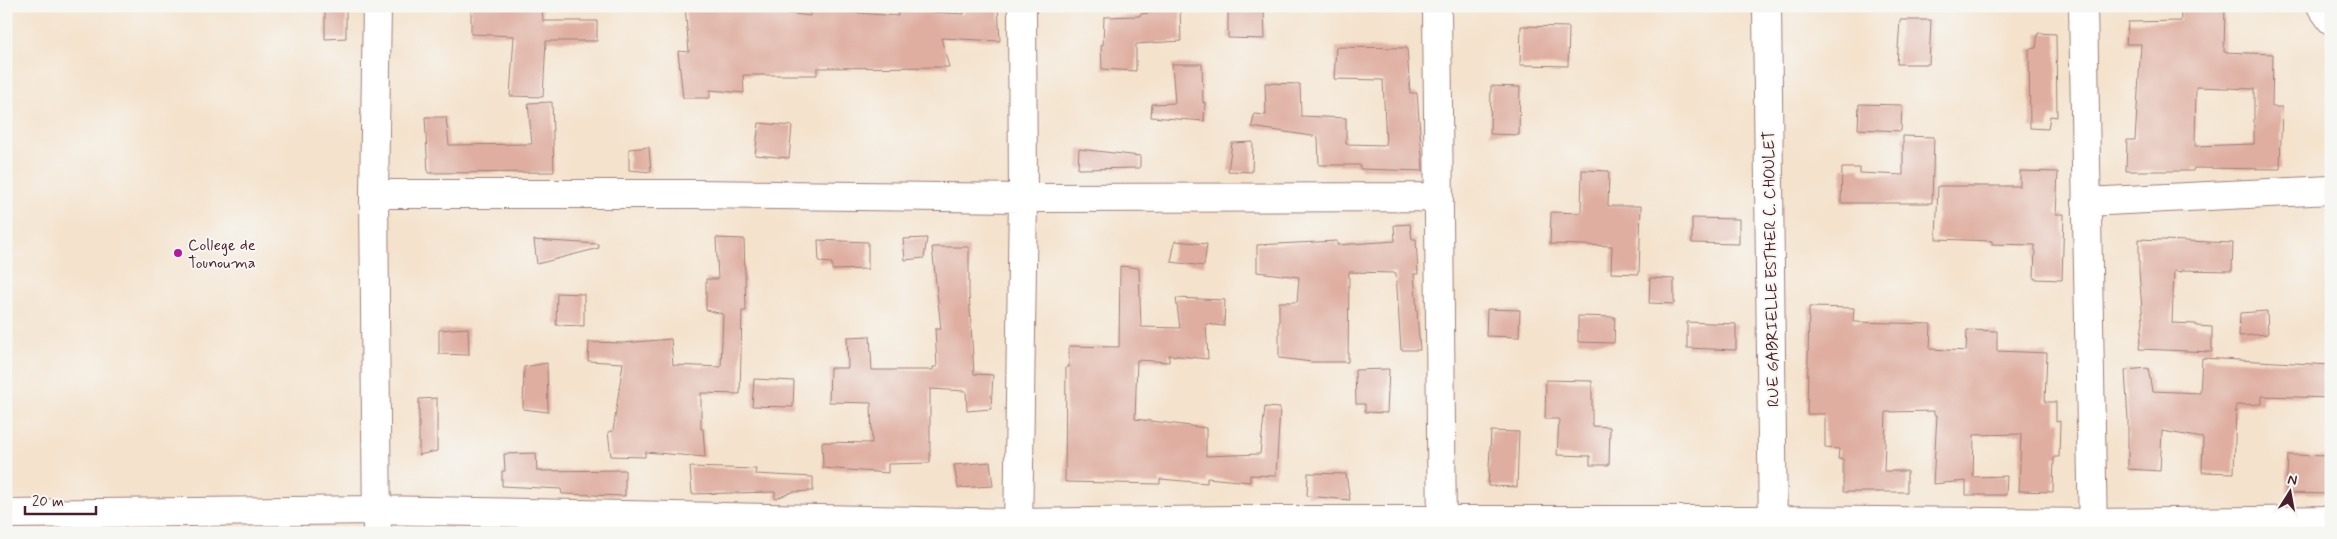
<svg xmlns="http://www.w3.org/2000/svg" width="2337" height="539" font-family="Mynerve,sans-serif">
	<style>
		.building { fill: #dfaea0; fill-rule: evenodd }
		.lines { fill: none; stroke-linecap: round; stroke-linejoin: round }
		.minor-casing { stroke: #9f807c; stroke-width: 30 }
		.major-casing { stroke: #9f807c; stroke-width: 30 }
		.minor { stroke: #fff; stroke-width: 28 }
		.major { stroke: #fff; stroke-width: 28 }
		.poi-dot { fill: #b5179e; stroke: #f6f6f2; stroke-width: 2 }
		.labels { text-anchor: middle; stroke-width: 4; stroke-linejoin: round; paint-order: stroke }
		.poi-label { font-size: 16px; fill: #4a1f2b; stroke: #f6f6f2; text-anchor: start }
		.street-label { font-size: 16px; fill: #4a1f2b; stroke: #f6f6f2 }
	</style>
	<rect width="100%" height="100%" fill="#f6f6f2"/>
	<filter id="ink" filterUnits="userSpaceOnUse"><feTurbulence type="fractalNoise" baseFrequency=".02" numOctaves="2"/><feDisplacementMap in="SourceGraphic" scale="10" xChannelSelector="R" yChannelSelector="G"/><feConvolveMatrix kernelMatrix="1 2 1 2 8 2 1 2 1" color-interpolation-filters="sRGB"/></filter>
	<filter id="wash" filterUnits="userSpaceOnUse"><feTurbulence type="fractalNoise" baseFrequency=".0096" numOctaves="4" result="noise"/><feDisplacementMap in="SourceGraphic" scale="20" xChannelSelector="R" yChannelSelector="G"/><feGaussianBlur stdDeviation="1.12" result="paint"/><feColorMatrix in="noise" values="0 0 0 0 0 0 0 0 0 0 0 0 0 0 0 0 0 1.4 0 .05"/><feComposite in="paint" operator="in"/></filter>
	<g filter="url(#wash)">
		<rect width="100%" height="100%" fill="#f4e2cc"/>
		<g id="blocks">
			<path class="building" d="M325 6H346V38L325 39Z
				M471 6H542L543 21H597V41H546L543 97 510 96 514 36 471 34Z
				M685 6H733L734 10H763L810 16V7H858V13L898 16V10L964 14V9L978 10V6H998L1000 41 941 38 949 67 817 68V75H743L744 93 710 90V98H683L678 51 689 52Z
				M1150 6H1180L1181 41 1136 44V71L1102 69 1101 45H1103L1104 17 1140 16V14L1150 13Z
				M2180 6H2225L2224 52 2273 54 2272 107H2282L2280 169 2194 168 2193 171H2126L2127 140H2135L2141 44H2126L2128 22 2181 21ZM2196 87 2254 89V144L2195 146Z
				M1254 9 1264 10 1265 39 1228 38V11Z
				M1900 20H1931L1929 64H1897Z
				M1521 26 1569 27 1568 66 1520 65Z
				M2038 33 2056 34 2057 117 2050 116 2048 129 2030 128 2029 49 2036 48Z
				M1336 47 1407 48 1410 93H1417L1423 171 1360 169V165H1319L1318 137 1252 127 1254 114 1266 115 1265 83 1300 84 1301 116 1346 118V144L1386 145 1383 80 1334 79Z
				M1172 64H1202L1203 103 1205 102 1204 121 1151 117 1152 104 1175 103Z
				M1491 86 1520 87 1519 135 1490 134Z
				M552 102 554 172 428 173 425 117H446L449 145 532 144 528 103Z
				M1859 104 1902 105 1901 131 1858 129Z
				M759 123 792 126 789 158 755 155Z
				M1903 136 1934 137 1932 203H1841L1842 168H1860V173L1903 175Z
				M1253 142 1252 172 1228 171 1232 143Z
				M649 147 651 172 629 170V149Z
				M1079 149 1140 156V168L1078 169Z
				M1582 170 1609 171 1608 206H1641L1639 274 1611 273 1612 246 1550 244 1551 212 1581 213Z
				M2020 171 2058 172 2056 214H2064L2062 280 2034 279 2035 245 1992 244V241L1936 239 1938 186H2020Z
				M1692 218 1739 219V244L1692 243Z
				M1410 224 1412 239H1416L1418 274H1414L1420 350H1401L1396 273 1349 272 1348 362H1312L1279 358V302H1297L1299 277 1257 272V245L1337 241V245L1395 241 1394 225Z
				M716 238 744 239 746 311H742L740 394 701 393V429H703L705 457 645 452V457L611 456 608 432 613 431 623 363 588 361 589 342 623 343 671 339 673 365 721 367 723 314 706 310V279H718Z
				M927 238 924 258 905 260 903 239Z
				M2139 239 2233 243 2232 271 2182 270V272L2174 271 2172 323 2196 324V326L2212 327V352L2139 349 2143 322 2139 272Z
				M534 240 598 244 599 248 537 264Z
				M818 240 868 242V269L832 270V263L819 262Z
				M1175 241 1207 244 1204 266 1171 262Z
				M932 247H969V293L974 374 993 375 991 409 967 411 966 391 930 389V463L888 464V473L823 468 822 442 872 443 871 403 829 402 830 368H848L847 337 870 336 872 370H933V367H937L935 329H941Z
				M1120 266 1139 268 1141 327 1180 328 1176 298 1225 300 1224 326 1206 324 1208 359 1169 355V362L1137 360 1135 419 1206 428V456L1260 454 1265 407 1280 408 1276 476 1250 475V482L1207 478V483L1160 479V484L1065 482 1066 367H1069V346L1119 347Z
				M1650 278 1674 279V304L1649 303Z
				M557 293 584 294V326L556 325Z
				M1809 307 1854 308 1853 322 1931 324 1930 349 1966 351 1967 330 1997 331V351L2047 353 2045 402H2056V422L2060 421 2059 457H2054L2053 492 2019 491 2021 434 1974 435 1973 477 2007 476 2006 495H1966V481L1933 484 1937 415H1934V411L1886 412 1884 471H1907V492H1843V459H1838L1839 449 1825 448V414H1807Z
				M1487 309 1520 310 1519 337 1486 336Z
				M2267 311 2268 334 2239 336 2240 313Z
				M1578 316 1615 317 1614 343 1578 342Z
				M1687 322 1736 324V350L1687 348Z
				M468 328 469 355 439 354V330Z
				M2202 358 2331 365V398L2262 396V404L2236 405 2234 473 2202 472 2203 438 2162 431 2160 471 2128 469V420L2125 370 2148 368 2152 391 2200 393Z
				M547 363 548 412 523 409 524 367Z
				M1389 369 1387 413 1365 412V404H1356L1355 370Z
				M754 379 794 381 793 407 752 406Z
				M1546 380 1592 381V426L1610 427 1609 465H1590V456L1557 455 1559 419H1545Z
				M437 398V451L419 455V399Z
				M1491 431 1519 432 1517 487 1488 486Z
				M536 453 537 471 625 470V496L562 494 561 489 502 486V471H505L504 454Z
				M2288 455 2331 456V494L2286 493Z
				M990 462 993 486 958 488 954 465Z
				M690 467 756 469 755 474 813 477V491L792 492 775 499V492L692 494Z
				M1308 473 1346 474 1350 500 1307 496Z"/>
		</g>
	</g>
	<g filter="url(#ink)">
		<use href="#blocks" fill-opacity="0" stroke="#9f807c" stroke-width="1"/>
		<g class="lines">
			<g class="minor-casing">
				<path id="minor" d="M1437 6 1442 533
					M1767 6 1773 533
					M2083 6 2093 533
					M374 194H695L1023 198 1438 197
					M2086 202 2331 190
					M6 514 377 510 1018 523 1230 520H1773L2093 523 2331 520
					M377 533 374 194 377 6
					M1018 533 1023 198 1022 6"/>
			</g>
			<g class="major-casing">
				<path id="major" d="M2321 6 2331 20"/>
			</g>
			<use href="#minor" class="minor"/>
			<use href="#major" class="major"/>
		</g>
	</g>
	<circle class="poi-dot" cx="178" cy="253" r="5"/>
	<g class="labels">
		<g class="poi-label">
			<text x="188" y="250">College de<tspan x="188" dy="18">Tounouma</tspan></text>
		</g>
		<g class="street-label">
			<text transform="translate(1770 269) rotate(-91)" y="6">RUE GABRIELLE ESTHER C. CHOULET</text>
		</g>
	</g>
	<rect width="2337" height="539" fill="none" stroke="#f6f6f2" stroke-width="25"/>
	<g transform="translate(2290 492) rotate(11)" stroke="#f6f6f2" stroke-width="4" paint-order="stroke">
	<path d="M0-4L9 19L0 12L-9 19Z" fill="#4a1f2b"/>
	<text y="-8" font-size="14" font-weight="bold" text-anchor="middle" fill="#4a1f2b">N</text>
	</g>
	<path d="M25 506v8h71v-8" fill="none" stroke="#4a1f2b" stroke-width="2.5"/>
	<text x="32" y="506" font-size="15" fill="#4a1f2b" stroke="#f6f6f2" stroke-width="4" paint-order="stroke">20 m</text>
</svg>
